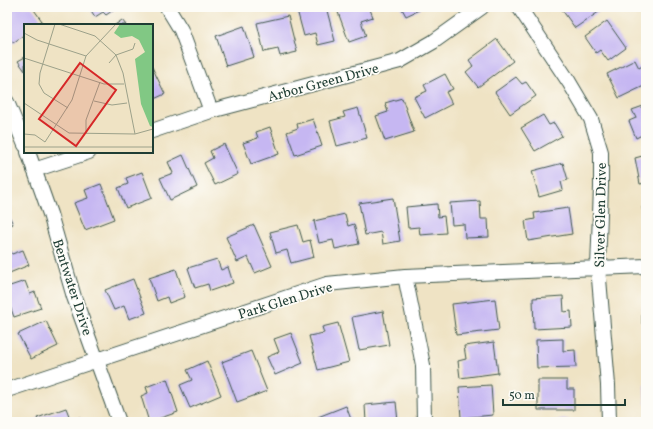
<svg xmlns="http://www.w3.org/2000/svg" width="653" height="429" font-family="Vollkorn,serif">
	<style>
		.building { fill: #c6b7f2 }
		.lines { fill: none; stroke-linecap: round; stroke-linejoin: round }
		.street-casing { stroke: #3e564a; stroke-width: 16 }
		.street { stroke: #fff; stroke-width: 14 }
		.labels { text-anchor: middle; stroke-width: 3.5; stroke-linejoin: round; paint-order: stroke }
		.street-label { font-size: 14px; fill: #1f3d34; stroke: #fdfcf7 }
		.inset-road { fill: none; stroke: #9ca18a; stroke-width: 1 }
		.view { fill: #d62828; fill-opacity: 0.15; stroke: #d62828; stroke-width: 2 }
		.inset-edge { fill: none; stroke: #1f3d34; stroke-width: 2 }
	</style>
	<rect width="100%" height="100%" fill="#fdfcf7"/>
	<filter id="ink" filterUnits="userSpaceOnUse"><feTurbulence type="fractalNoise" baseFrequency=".025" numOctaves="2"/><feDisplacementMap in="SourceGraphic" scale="8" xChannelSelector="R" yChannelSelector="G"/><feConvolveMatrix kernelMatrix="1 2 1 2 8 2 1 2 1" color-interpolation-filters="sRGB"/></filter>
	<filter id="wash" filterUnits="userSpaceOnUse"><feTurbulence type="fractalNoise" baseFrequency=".012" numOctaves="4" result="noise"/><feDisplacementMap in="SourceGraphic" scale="16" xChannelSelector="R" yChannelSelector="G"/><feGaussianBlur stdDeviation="0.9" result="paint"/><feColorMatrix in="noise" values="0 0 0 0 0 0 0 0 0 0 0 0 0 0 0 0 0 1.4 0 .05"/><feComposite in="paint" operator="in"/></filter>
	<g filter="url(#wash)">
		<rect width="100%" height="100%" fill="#efe3c4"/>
		<g id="blocks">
			<path class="building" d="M7 7H32L42 21 37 25H25V34L13 43 7 36V26L10 24 7 20Z
				M89 7H118L106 15 103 12 95 17Z
				M308 7H326L335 41 318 45 315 33 304 36 297 10Z
				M336 7H369L373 17 361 21 366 36 349 42Z
				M401 7H420L421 9 406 16Z
				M560 7H606L575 28Z
				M288 16 297 52 280 56 278 49 264 52 257 23Z
				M122 20 126 25H115Z
				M607 21 626 48 608 61 600 50 596 53 585 37Z
				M244 26 254 57 226 66 216 36Z
				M497 39 513 61 478 87 466 72 473 66 469 60Z
				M25 57V71L18 61Z
				M635 60 639 68 646 64V85L619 98 607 74Z
				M152 67 165 94 152 100Z
				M445 74 453 89 446 92 452 104 425 118 414 97 427 91 424 85Z
				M516 77 522 84 526 82 536 96 510 114 495 92Z
				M402 98 414 132 385 141 376 116 388 112 385 103Z
				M646 105V133L636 138 629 121 636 118 632 110Z
				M358 108 367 138 337 146 330 121 345 117 343 112Z
				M543 115 549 125 554 123 562 136 535 151 521 128Z
				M313 119 322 146 295 155 287 132 298 128 297 124Z
				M270 127 279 154 251 164 243 143 258 138 256 132Z
				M224 144 238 174 215 185 204 163 213 158 210 151Z
				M183 155 197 187 170 200 160 178 173 173 168 162Z
				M646 155V183L640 184 635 158Z
				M563 163 568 180 561 182 563 190 539 197 532 171Z
				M142 172 152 198 126 208 118 188 128 184 126 178Z
				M101 184 114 219 85 230 74 203 88 198 85 190Z
				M393 198 400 241 383 244 381 232 365 235 359 203Z
				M480 201 481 219H488L489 237 465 238 464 224 452 225 450 203Z
				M437 204 438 217 444 216 446 233 420 235 419 227 408 228 406 207Z
				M646 206V230H645L642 207Z
				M568 208 572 234 528 241 525 221 535 219 534 213Z
				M7 212 13 224 7 227Z
				M345 214 348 226 354 224 359 244 335 249 333 240 319 243 314 221Z
				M254 225 272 266 255 273 248 257 237 262 226 237Z
				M298 225 303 242 310 240 314 257 291 263 287 250 276 253 270 232Z
				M7 242 12 254 23 250 29 265 7 274Z
				M217 259 221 270 228 267 233 283 210 291 208 284 195 288 188 268Z
				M176 269 185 297 169 303 167 297 157 301 149 278Z
				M133 279 146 313 129 319 124 306 114 310 105 290Z
				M25 281 30 294 35 292 41 308 14 317 7 298V287Z
				M563 296 564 312 571 311 572 327 534 329 533 298Z
				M495 299 499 330 456 335 452 304Z
				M646 306V323L642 324V307Z
				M383 311 389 345 359 350 352 317Z
				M46 321 58 346 31 359 18 334Z
				M338 323 349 362 318 370 309 336 324 333 322 327Z
				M291 333 303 363 275 375 267 357 279 352 274 339Z
				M563 339V351L575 350 576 367 537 368 536 340Z
				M494 342 498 373 460 378 458 361 466 359 464 346Z
				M251 351 267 391 237 402 222 362Z
				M207 361 221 395 190 408 180 385 192 380 187 370Z
				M167 379 178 412 149 422 141 396 148 393 146 387Z
				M538 380H567V389H574V410H538Z
				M491 385 493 415 461 418 459 387Z
				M644 385H646V404H645Z
				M396 402 398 422H366L365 405Z
				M346 406 352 422H320L318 417Z
				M66 408 71 421 80 417 82 422H39L37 418Z
				M568 419 569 422H554V421Z"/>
		</g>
	</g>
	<g filter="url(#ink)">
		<use href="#blocks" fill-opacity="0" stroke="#3e564a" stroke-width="1"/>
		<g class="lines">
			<g class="street-casing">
				<path id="street" d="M167 7 181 30 211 111
					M519 7 569 82 591 119 601 152V187L598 267 608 385 609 422
					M7 102 25 145
					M152 131 211 111 400 61 433 42 482 7
					M28 152 50 214 74 297 119 422
					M34 170 89 152
					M405 276 423 365 424 422
					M7 390 327 284 405 276 646 266"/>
			</g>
			<use href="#street" class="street"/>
		</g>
	</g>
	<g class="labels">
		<g class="street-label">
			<text transform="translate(323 82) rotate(-15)" y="5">Arbor Green Drive</text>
			<text transform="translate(600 215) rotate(-89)" y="5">Silver Glen Drive</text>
			<text transform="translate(73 287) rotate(72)" y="5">Bentwater Drive</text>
			<text transform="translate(285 300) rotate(-17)" y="5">Park Glen Drive</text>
		</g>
	</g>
	<g transform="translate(24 24)">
		<rect width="129" height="129" fill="#efe3c4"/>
		<path d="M96 0H129V103L126 102 117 80 111 35 121 28 115 16 108 12 97 14 90 9Z" fill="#81c884"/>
		<path class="inset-road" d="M31 0 16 49 15 60 20 69 44 84M35 0 71 12 92 31 99 49 111 110M0 9 13 16 62 32M0 34 80 60H100M85 39 92 31 109 25 111 19M70 77 88 81 103 79M0 79 45 109 111 110 129 105M0 110 11 111 21 118 48 76 62 32 92 0M62 110V96L76 58M0 123H129"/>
		<path class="view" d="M56 39 92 66 52 122 15 95Z"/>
		<rect width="129" height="129" class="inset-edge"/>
	</g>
	<rect width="653" height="429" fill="none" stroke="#fdfcf7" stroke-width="24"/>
	<path d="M503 399v6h122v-6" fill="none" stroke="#1f3d34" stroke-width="2"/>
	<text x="509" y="399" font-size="12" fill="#1f3d34" stroke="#fdfcf7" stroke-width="3" paint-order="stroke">50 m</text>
</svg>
